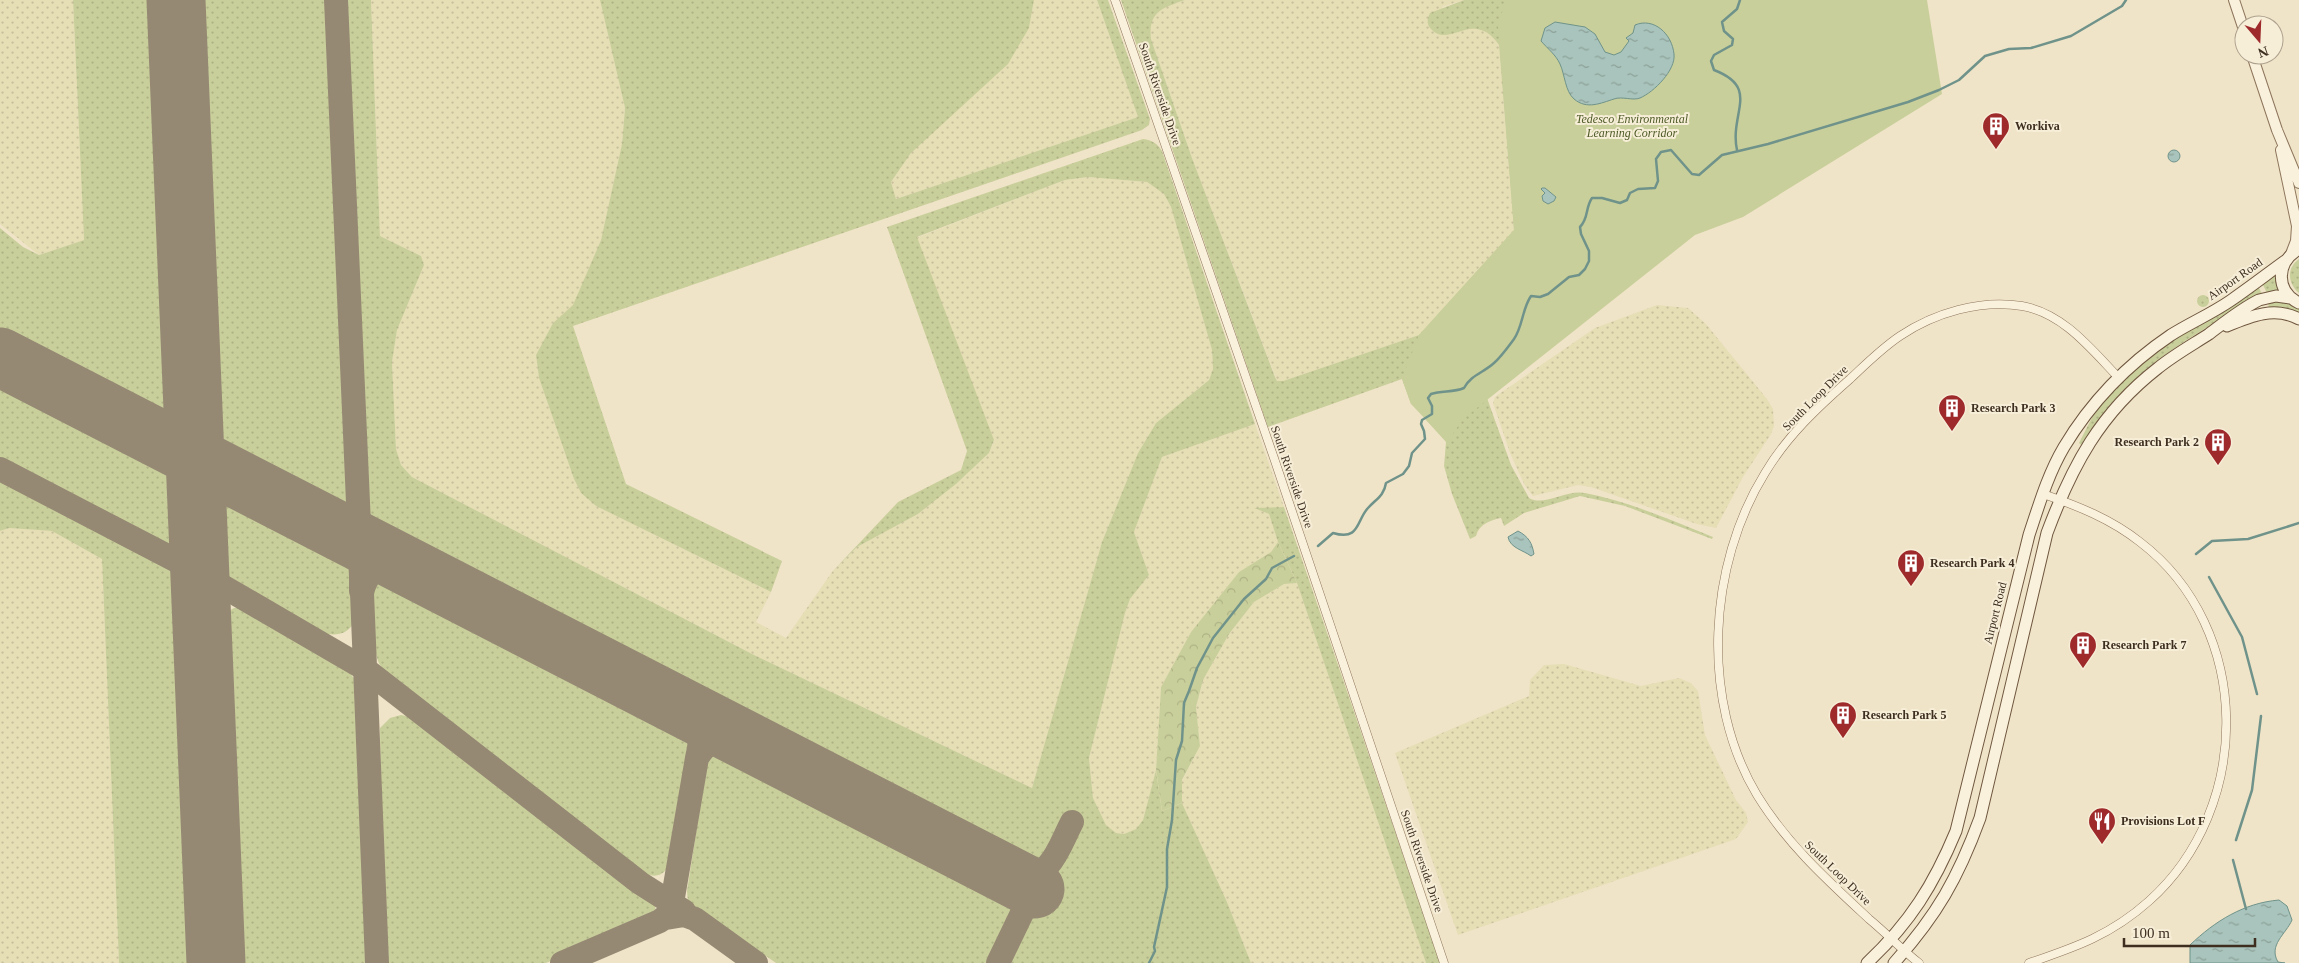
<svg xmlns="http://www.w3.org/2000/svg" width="2299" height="963" font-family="Georgia,serif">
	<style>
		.farmland { fill: url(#farmland-dots) }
		.grass { fill: url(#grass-dots) }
		.forest { fill: url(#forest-crowns) }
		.park { fill: #c9cf9b }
		.water { fill: url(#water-ripples); stroke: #6f938a }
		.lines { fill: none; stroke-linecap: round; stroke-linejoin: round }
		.stream { stroke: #6f938a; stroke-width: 2.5 }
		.taxiway { stroke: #968974; stroke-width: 24 }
		.runway { stroke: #968974; stroke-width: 59 }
		.minor-casing { stroke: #8d765c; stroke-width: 9 }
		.tertiary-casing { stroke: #8d765c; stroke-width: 12 }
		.secondary-casing { stroke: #6f573f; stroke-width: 13 }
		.minor { stroke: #faf1dc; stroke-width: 8 }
		.tertiary { stroke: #faf1dc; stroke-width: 10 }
		.secondary { stroke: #faf1dc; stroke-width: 11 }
		.labels { text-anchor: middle; stroke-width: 4; stroke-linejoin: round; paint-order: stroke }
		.street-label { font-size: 12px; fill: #3d2e20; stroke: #f7eed8 }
		.park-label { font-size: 12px; font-style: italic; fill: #4d5a26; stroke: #f7eed8 }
		.poi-label { font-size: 12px; font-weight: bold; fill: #3d2e20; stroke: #f7eed8; text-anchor: start }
	</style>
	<defs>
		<pattern id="farmland-dots" width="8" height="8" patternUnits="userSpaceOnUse" patternTransform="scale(1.25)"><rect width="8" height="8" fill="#e6deb5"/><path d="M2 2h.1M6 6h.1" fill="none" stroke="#c6bf9b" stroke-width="1.8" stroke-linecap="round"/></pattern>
		<pattern id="grass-dots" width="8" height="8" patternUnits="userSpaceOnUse" patternTransform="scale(1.25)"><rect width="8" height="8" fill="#c9cf9b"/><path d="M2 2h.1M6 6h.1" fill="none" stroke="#aeb285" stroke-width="1.8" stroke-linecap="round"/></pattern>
		<pattern id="forest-crowns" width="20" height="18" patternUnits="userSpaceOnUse" patternTransform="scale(1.25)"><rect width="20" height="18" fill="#c9cf9b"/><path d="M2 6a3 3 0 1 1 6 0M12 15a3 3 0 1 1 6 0" fill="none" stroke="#aeb285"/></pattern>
		<pattern id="water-ripples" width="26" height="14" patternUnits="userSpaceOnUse" patternTransform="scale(1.25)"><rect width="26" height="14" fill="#a9c4bc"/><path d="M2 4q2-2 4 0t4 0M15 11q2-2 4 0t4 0" fill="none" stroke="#8ba098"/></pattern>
	</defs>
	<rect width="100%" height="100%" fill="#f0e4c8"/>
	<path class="farmland" d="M0 0H73L84 240 39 255 0 224Z
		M371 0H600L625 108 622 144 601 240 573 306 553 323 536 355 539 378 574 479 581 493 596 506 771 592 756 622 786 638 832 572 857 547 918 514 956 484 989 453 994 441 916 238 1065 180 1088 177 1147 182 1164 194 1171 207 1212 350 1213 369 1209 380 1156 423 1138 453 1102 542 1032 788 756 656 412 477 401 465 396 449 392 362 397 330 424 265 421 256 380 236Z
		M1034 0H1097L1138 117 896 199 891 182 911 153 1029 28Z
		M1185 0H1464L1442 7 1464 30 1476 28 1489 33 1499 45 1514 230 1419 335 1283 381H1277L1192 158 1151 39 1149 26 1153 16 1166 6Z
		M1657 305 1688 308 1706 324 1767 399 1773 409 1774 426 1771 434 1743 477 1716 528 1697 524 1591 487 1578 485 1533 496 1524 484 1510 453 1493 403 1495 397 1499 394 1595 328Z
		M1255 424 1284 507 1256 509 1269 514 1278 542 1271 552 1239 572 1191 632 1161 687 1156 770 1143 820 1136 829 1124 834 1116 833 1106 825 1093 798 1089 758 1125 613 1130 599 1149 575 1134 532 1162 457Z
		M9 528 52 531 102 559 119 963H0V531Z
		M1297 583 1426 963H1251L1227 902 1182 803V781L1200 746 1196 707 1203 680 1229 634 1254 602 1284 584Z
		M1564 664 1641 686 1679 678 1691 683 1698 691 1705 735 1736 800 1746 813 1748 822 1736 839 1458 935 1395 753 1529 696 1530 680 1544 665Z"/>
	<path class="grass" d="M73 0H156L176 429 0 339V228L23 247 39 255 84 240Z
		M199 0H330L350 495 346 503 335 511 219 451 198 11Z
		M346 0H371L380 236 421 256 424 265 397 330 392 362 396 449 401 465 412 477 756 656 1032 788 1102 542 1138 453 1156 423 1209 380 1213 369 1212 350 1171 207 1164 194 1147 182 1088 177 1065 180 917 237 994 440 989 453 956 484 918 514 857 547 832 572 898 502 961 470 967 451 887 227 1143 139C1152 140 1157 143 1162 151L1255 424 1162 457 1134 532 1149 575 1130 599 1125 613 1089 758 1093 798 1106 825 1116 833 1124 834 1136 829 1143 820 1156 770 1162 811 1182 803 1227 902 1251 963H1009L1080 827 1067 821 1045 863 1035 872 370 531 368 523Z
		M600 0H1034L1029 28 1008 64 911 153 891 182 896 199 1138 117 1097 0H1108L1150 119 1149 125 1142 130 573 326 626 484 782 561 771 592 596 506 581 493 574 479 539 378 536 355 553 323 573 305 601 240 622 144 625 108Z
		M1121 0H1185C1162 8 1148 12 1151 39L1192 158 1275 377 1277 381H1283L1419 335 1514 230 1499 45C1493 37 1488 31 1477 29 1463 26 1444 43 1432 30 1426 24 1427 20 1430 13L1464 0H1510L1523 224 1411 404 1402 379 1268 427Z
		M2299 259V293C2288 284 2286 268 2299 259Z
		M2275 273 2277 274 2281 292 2267 293 2262 283Z
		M2258 286 2262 294C2218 322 2170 346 2132 382 2112 400 2096 422 2081 445L2079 443C2085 432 2090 420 2097 409 2137 355 2202 322 2258 286Z
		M2197 301a6 6 0 1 1 12 0a6 6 0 1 1-12 0Z
		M2268 301 2287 302 2299 309V315L2269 309Z
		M0 374 178 465 181 541 173 544 160 543 0 461Z
		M1487 398 1511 465 1529 498C1544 507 1567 489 1585 493 1628 501 1673 521 1713 537L1712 539 1625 506 1580 496 1524 513 1504 526 1501 518C1491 520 1479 524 1476 536L1470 539 1452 494 1444 466 1446 442 1426 420 1435 413Z
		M0 479 182 572 198 963H119L102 559 52 531 9 528 0 531Z
		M220 487 352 557C355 588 372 647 318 632L222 577Z
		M1284 507 1440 963H1426L1297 583 1278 542 1269 514 1254 508Z
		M389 574 694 731 675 854C664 882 652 880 629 864L410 695C400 686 387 677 380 665 373 654 368 601 373 589 376 581 382 577 389 574Z
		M234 608H244L347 669 358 684 361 700 371 963H238L226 640 227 618 229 611Z
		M401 715 412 717 427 727 655 903 656 916 546 963H387L381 824 380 728 390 718Z
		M723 745 1017 896 1015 912 990 963H776L688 902 687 891 707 761 713 749Z"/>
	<path class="forest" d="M1278 542 1297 583 1284 584 1254 602 1229 634 1203 680 1196 707 1200 746 1182 780V803L1162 811 1156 770 1161 687 1191 632 1239 572 1271 552Z"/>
	<path class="park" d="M1506 0H1927L1942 94 1743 217 1695 235 1463 419 1447 442 1411 404 1402 379 1419 335 1514 230 1498 25Z"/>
	<path class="water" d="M1555 22 1585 27 1595 34 1605 52 1614 55 1621 52 1629 41 1626 38 1633 33 1635 25C1654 17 1672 34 1674 54 1676 70 1654 92 1640 98 1633 101 1622 96 1614 99 1601 103 1587 110 1574 99 1565 91 1565 75 1560 64 1556 55 1548 49 1541 41L1545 28Z
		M2168 156a6 6 0 1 1 12 0a6 6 0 1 1-12 0Z
		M1542 188H1545L1556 197 1554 201 1548 204 1543 201 1542 196 1545 193 1541 189Z
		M1518 531C1529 537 1532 543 1534 554L1531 556C1523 550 1510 548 1508 537Z
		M2279 900 2287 906 2292 920C2286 934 2268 945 2278 962L2285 963H2190V945C2215 921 2244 903 2279 900Z"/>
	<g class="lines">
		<path class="stream" d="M1737 150C1729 113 1761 88 1714 70L1711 61 1714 55 1732 45 1733 39 1724 31 1722 22 1737 9 1740 0
			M1318 546 1333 533C1360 541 1356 521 1368 508 1376 499 1384 496 1386 483L1403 474 1409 466 1412 453 1425 439 1424 431 1421 424 1422 420 1432 414V406L1428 398 1431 394C1442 390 1453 393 1464 388 1471 375 1483 373 1494 363 1501 357 1508 347 1514 339 1523 326 1522 309 1531 296L1540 297 1548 294 1569 277 1579 275 1585 269 1589 261V251L1581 234 1580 227C1589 218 1585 208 1592 198H1602L1620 203 1627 200 1630 193 1638 189 1655 188 1658 181 1656 159 1661 152 1671 150 1692 174 1699 175 1722 155 1768 144 1908 102 1939 90 1959 80 1985 56 2009 49 2031 48 2071 36 2122 6 2126 0
			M2196 554 2212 541 2248 539 2299 523
			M2209 577 2242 637 2257 694
			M2236 840 2252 790 2261 716
			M2233 860 2246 909
			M1149 963 1155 951 1154 947 1167 887V849L1172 820 1176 760 1182 741 1184 703 1189 691 1197 668 1213 638 1244 599 1266 579 1272 568 1294 556"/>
		<path class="taxiway" d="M180 0 178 8 182 99
			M336 0 359 525 361 533 372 546 447 585
			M0 469 179 562
			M199 476 202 561 205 571 212 580 365 669 640 883 684 911
			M243 480 279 498
			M263 494 346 537C363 554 361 569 361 591
			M613 674 685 711C702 725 702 736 697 758
			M666 918 684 915 695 919 756 963
			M377 963 362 593C365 579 375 562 392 564 415 567 451 591 473 602
			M562 963 660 921 667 915 672 903 697 758C708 741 719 733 739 739L812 776
			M998 963 1024 909 1022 893 1017 880C1053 875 1057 851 1072 822"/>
		<path class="runway" d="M176 0 216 963
			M0 357 1035 889"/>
		<g class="minor-casing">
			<path id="minor" d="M1115 0 1275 461 1444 963
				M1919 963C1901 949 1886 933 1869 919 1827 880 1787 844 1757 795 1700 700 1708 565 1765 473 1787 436 1818 407 1850 379 1866 364 1882 348 1900 336 1934 313 1981 299 2022 306 2063 313 2091 349 2118 377
				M2029 963C2076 947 2111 935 2149 901 2253 808 2254 629 2140 542 2111 519 2078 506 2043 494"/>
		</g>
		<g class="tertiary-casing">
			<path id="tertiary" d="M2234 0 2244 30
				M2252 55 2277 130 2299 183
				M2281 150 2297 226 2296 241 2291 254"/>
		</g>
		<g class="secondary-casing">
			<path id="secondary" d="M2299 249C2276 262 2275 291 2299 303
				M2227 326C2251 316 2275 306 2299 319
				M1867 963C1910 923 1934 884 1956 831L2029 535C2039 505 2048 474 2064 447 2091 402 2128 364 2171 335 2190 323 2211 314 2230 301 2249 288 2267 274 2285 261
				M1894 963C1937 915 1958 878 1980 818L2047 533C2072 466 2100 413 2158 368 2174 355 2192 345 2209 334 2225 322 2241 309 2259 300L2276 296 2290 298"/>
		</g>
		<use href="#minor" class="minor"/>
		<use href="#tertiary" class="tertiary"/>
		<use href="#secondary" class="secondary"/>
	</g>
	<defs>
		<g id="building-pin" transform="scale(1.4375)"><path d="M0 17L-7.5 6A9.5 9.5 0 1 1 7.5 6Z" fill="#9e2a2b" stroke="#f7eed8"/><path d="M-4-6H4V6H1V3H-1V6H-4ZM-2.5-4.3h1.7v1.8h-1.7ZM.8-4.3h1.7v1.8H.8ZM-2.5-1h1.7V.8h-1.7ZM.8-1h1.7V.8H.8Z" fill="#fff"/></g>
		<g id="restaurant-pin" transform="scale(1.4375)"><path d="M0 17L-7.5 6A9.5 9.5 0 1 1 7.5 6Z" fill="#9e2a2b" stroke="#f7eed8"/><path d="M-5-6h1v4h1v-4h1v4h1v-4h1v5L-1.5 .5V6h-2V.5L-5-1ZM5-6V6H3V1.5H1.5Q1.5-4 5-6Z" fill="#fff"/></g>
	</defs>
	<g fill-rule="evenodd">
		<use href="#building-pin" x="1996" y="126"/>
		<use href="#building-pin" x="1952" y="408"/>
		<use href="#building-pin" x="2218" y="442"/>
		<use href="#building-pin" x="1911" y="563"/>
		<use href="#building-pin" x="2083" y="645"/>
		<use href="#building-pin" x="1843" y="715"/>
		<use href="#restaurant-pin" x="2102" y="821"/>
	</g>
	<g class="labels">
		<g class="street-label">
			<text transform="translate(1160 94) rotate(71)" y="4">South Riverside Drive</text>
			<text transform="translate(2235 279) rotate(-35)" y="4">Airport Road</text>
			<text transform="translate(1815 398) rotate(-45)" y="4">South Loop Drive</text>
			<text transform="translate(1292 477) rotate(71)" y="4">South Riverside Drive</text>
			<text transform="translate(1995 613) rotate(-76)" y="4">Airport Road</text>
			<text transform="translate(1422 861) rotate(71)" y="4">South Riverside Drive</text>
			<text transform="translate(1838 873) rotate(44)" y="4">South Loop Drive</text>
		</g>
		<g class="park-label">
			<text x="1632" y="123">Tedesco Environmental<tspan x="1632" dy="14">Learning Corridor</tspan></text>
		</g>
		<g class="poi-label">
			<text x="2015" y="130">Workiva</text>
			<text x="1971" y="412">Research Park 3</text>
			<text x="2199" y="446" text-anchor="end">Research Park 2</text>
			<text x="1930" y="567">Research Park 4</text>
			<text x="2102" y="649">Research Park 7</text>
			<text x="1862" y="719">Research Park 5</text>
			<text x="2121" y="825">Provisions Lot F</text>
		</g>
	</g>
	<g transform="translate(2259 40) rotate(161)"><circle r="24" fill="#f7eed8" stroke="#ada18e"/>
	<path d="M0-4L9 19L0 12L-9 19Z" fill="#9e2a2b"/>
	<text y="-8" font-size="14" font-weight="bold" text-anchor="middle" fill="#3d2e20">N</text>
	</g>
	<path d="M2124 938v8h131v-8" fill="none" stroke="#3d2e20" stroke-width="2.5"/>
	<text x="2132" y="938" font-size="15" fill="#3d2e20" stroke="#f7eed8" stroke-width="4" paint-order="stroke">100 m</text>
</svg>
